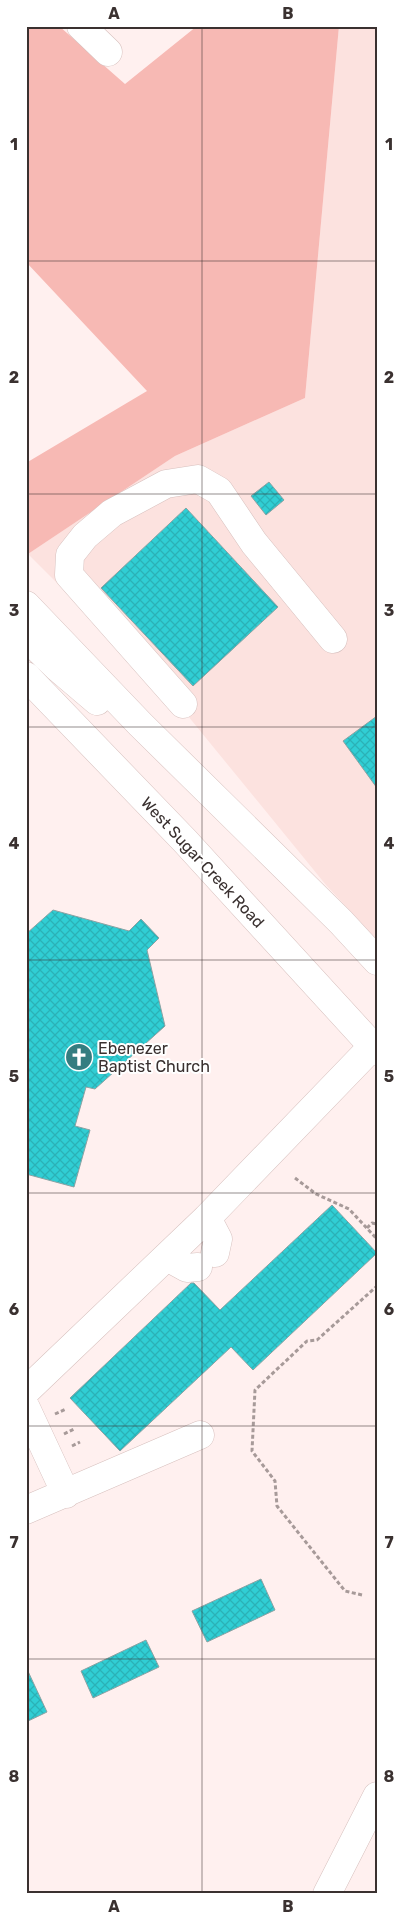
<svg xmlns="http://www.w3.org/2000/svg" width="403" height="1920" font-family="Rubik,sans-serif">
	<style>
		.built { fill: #fce2df }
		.grass { fill: #f7b9b4 }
		.building { fill: url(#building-cross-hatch); stroke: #8ba2a3 }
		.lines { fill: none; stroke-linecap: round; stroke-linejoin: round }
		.minor-casing { stroke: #d7c0be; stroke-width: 29 }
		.major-casing { stroke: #d7c0be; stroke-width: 29 }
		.path { stroke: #a79a99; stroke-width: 3; stroke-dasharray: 4 2.5; stroke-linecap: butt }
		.minor { stroke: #fff; stroke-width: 28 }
		.major { stroke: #fff; stroke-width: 28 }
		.grid { fill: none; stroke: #3a3130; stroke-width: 1; stroke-opacity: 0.55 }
		.labels { text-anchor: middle; stroke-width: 4; stroke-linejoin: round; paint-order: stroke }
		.street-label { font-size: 16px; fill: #3a3130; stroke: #fff }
		.poi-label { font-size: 16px; fill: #3a3130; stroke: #fff; text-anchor: start }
		.neatline { fill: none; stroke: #3a3130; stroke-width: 2 }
		.grid-label { font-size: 16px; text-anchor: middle; font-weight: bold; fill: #3a3130 }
	</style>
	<defs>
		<pattern id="building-cross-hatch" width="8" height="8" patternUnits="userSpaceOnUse" patternTransform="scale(1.25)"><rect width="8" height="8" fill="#30ced4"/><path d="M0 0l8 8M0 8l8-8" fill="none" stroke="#2bb1b6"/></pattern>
	</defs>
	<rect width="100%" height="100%" fill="#fff0ef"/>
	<path class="built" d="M339 26H377V940L326 885 179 705 28 554 175 456 305 398Z"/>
	<path class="grass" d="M26 26H59L125 84 197 26H339L305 398 175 456 28 554 26 552V463L147 391 26 262Z"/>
	<path class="building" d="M269 482 284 500 266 515 251 496Z
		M186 508 278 607 193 686 101 588Z
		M377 716V788L343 741Z
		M53 910 129 931 141 919 159 938 147 950 165 1026 95 1089 86 1087 75 1126 90 1130 74 1187 26 1174V934Z
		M332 1205 377 1253 253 1370 231 1347 120 1451 70 1398 191 1283H194L220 1310Z
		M261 1579 275 1610 207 1642 192 1611Z
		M146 1640 159 1667 93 1698 81 1671Z
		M26 1667 47 1712 26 1722Z"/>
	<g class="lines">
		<g class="minor-casing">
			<path id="minor" d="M81 26 108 52
				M183 704 69 575 70 555 85 536 112 513 166 484 198 479 219 491 254 543 333 639
				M207 1218 218 1239 215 1253
				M167 1257 187 1268 198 1267
				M26 1391 207 1218 373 1046
				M26 1408 66 1494
				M26 1510 200 1435"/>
		</g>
		<g class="major-casing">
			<path id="major" d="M26 605 140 724 341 922 377 961
				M26 637 57 667 97 701
				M26 676 185 841 377 1051
				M327 1894 377 1796"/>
		</g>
		<path class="path" d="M295 1178 316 1194 349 1209 377 1239
			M367 1228 372 1223 377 1224
			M55 1414 66 1409
			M64 1434 74 1429
			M72 1446 80 1442
			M362 1595 345 1591 277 1506 275 1481 252 1451 255 1390 307 1341 317 1340 377 1286"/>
		<use href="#minor" class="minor"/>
		<use href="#major" class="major"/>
	</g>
	<path class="grid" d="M202 26V1894M26 261H377M26 494H377M26 727H377M26 960H377M26 1193H377M26 1426H377M26 1659H377"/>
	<defs>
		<g id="church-disc" transform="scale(1.4375)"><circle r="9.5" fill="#347d80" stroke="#fff"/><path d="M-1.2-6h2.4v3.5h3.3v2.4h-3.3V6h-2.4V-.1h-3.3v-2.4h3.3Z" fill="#fff"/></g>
	</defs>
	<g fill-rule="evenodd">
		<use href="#church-disc" x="79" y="1057"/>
	</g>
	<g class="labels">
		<g class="street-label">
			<text transform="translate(203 862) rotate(47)" y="6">West Sugar Creek Road</text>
		</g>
		<g class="poi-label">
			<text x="98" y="1054">Ebenezer<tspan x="98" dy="18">Baptist Church</tspan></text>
		</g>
	</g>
	<rect width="403" height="1920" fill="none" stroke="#ffffff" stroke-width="55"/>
	<rect x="28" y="28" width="348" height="1864" class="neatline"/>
	<g class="grid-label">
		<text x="114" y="19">A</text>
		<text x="288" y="19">B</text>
		<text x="14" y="150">1</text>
		<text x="389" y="150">1</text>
		<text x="14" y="383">2</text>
		<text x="389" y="383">2</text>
		<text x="14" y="616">3</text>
		<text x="389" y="616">3</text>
		<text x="14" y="849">4</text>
		<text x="389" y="849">4</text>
		<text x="14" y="1082">5</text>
		<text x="389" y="1082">5</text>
		<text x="14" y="1315">6</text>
		<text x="389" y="1315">6</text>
		<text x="14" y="1548">7</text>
		<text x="389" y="1548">7</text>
		<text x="14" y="1782">8</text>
		<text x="389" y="1782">8</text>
		<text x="114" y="1912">A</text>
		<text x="288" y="1912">B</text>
	</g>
</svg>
